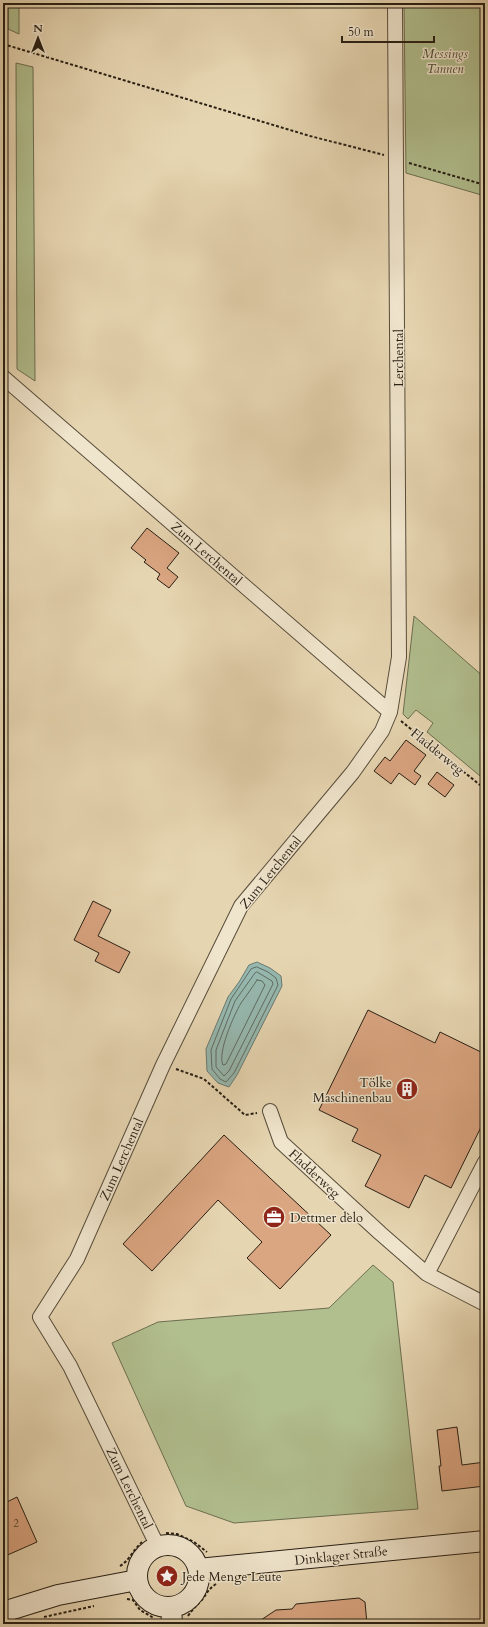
<svg xmlns="http://www.w3.org/2000/svg" width="488" height="1627" font-family="Cardo,serif">
	<style>
		.green { fill: #b1be8e; stroke: #6c6e50 }
		.water { fill: #96b8af; stroke: #6a7a71 }
		.lines { fill: none; stroke-linecap: round; stroke-linejoin: round }
		.shore { stroke: #5e6b61; stroke-width: 1 }
		.building { fill: #daa581; stroke: #271e13 }
		.street-casing { stroke: #574c3a; stroke-width: 16 }
		.secondary-casing { stroke: #271e13; stroke-width: 22 }
		.path { stroke: #271e13; stroke-width: 2; stroke-dasharray: 3 2; stroke-linecap: butt }
		.street { stroke: #efe4cc; stroke-width: 14 }
		.secondary { stroke: #efe4cc; stroke-width: 20 }
		.labels { text-anchor: middle; stroke-width: 3; stroke-linejoin: round; paint-order: stroke }
		.number-label { font-size: 11px; fill: #54402e }
		.park-label { font-size: 13px; font-style: italic; fill: #504e38; stroke: #efe4cc }
		.street-label { font-size: 13px; fill: #271e13; stroke: #efe4cc }
		.poi-label { font-size: 13px; fill: #271e13; stroke: #efe4cc; text-anchor: start }
	</style>
	<rect width="100%" height="100%" fill="#e6d5b1"/>
	<filter id="stains"><feTurbulence type="fractalNoise" baseFrequency=".005" numOctaves="4"/><feColorMatrix values="0 0 0 0 .2 0 0 0 0 .09 0 0 0 0 .02 0 0 0 .5 -.17"/></filter>
	<radialGradient id="worn" r=".72"><stop offset=".6" stop-color="#630" stop-opacity="0"/><stop offset="1" stop-color="#630" stop-opacity=".3"/></radialGradient>
	<path class="green" d="M8 3H19V34L8 29Z
		M404 3H485V196L406 173Z
		M16 63 33 67 35 381 17 369Z
		M414 616 485 678V780L427 732 433 723 416 710 408 719 403 714Z
		M373 1265 393 1282 418 1509 234 1523 186 1506 112 1343 158 1322 329 1308Z"/>
	<path class="water" d="M257 962 270 968 281 976 282 986 237 1075 229 1087 218 1083 207 1071 206 1049 228 997 239 982 249 965Z"/>
	<g class="lines">
		<path class="shore" d="M257 967 268 972 276 978 278 985 234 1073 226 1082 220 1079 212 1069 211 1050 231 999 251 969Z
			M257 972 272 981 273 984 229 1071 224 1076 216 1067V1050L235 1001 255 973Z
			M257 980 262 981 265 985 226 1064 223 1065C217 1053 234 1015 241 1003 246 996 252 988 257 980Z"/>
	</g>
	<path class="building" d="M147 528 179 553 167 568 178 577 169 588 157 579 160 574 144 562 146 560 131 548Z
		M406 740 426 755 414 771 421 776 415 785 399 773 391 784 374 771 385 757 390 761Z
		M437 772 454 785 445 797 428 784Z
		M93 901 111 910 98 936 130 952 119 973 95 961 99 953 74 940Z
		M368 1010 435 1043 440 1032 485 1054V1057L481 1066 485 1068V1119L451 1188 425 1175 409 1208 365 1186 381 1155 352 1141 358 1129 319 1110Z
		M224 1135 331 1235 280 1289 247 1258 262 1242 218 1200 152 1271 123 1244Z
		M457 1427 462 1465 485 1462V1486L442 1491 439 1466H441L437 1430Z
		M17 1497 37 1542 3 1557V1504Z
		M359 1598 365 1602 367 1624H255L276 1610 292 1609 296 1604Z"/>
	<g class="lines">
		<g class="street-casing">
			<path id="street" d="M3 377 390 712
				M270 1111 281 1142 380 1233 427 1274 485 1304
				M427 1274 485 1162
				M158 1547 70 1366 40 1317 77 1259 163 1065 241 906 353 772 382 731 390 712 399 657 395 3"/>
		</g>
		<g class="secondary-casing">
			<path id="secondary" d="M137 1576a31 31 0 1 1 62 0a31 31 0 1 1-62 0Z
				M198 1569 485 1541
				M171 1607 172 1624
				M3 1612 58 1595 137 1580"/>
		</g>
		<path class="path" d="M3 44 310 136 384 155
			M409 163 485 185
			M401 721 485 789
			M176 1069 204 1079 245 1115 257 1113
			M166 1533 177 1534 194 1542 207 1552
			M120 1566C129 1561 134 1549 142 1542
			M127 1599 133 1600 140 1610 152 1617 155 1621
			M188 1616C192 1610 196 1606 201 1601 207 1594 207 1590 216 1584
			M44 1617 94 1606"/>
		<use href="#street" class="street"/>
		<use href="#secondary" class="secondary"/>
	</g>
	<defs>
		<g id="building-disc" transform="scale(1.15)"><circle r="9.5" fill="#8f2418" stroke="#efe4cc"/><path d="M-4-6H4V6H1V3H-1V6H-4ZM-2.5-4.3h1.7v1.8h-1.7ZM.8-4.3h1.7v1.8H.8ZM-2.5-1h1.7V.8h-1.7ZM.8-1h1.7V.8H.8Z" fill="#fff"/></g>
		<g id="office-disc" transform="scale(1.15)"><circle r="9.5" fill="#8f2418" stroke="#efe4cc"/><path d="M-6-3h4V-5.5h4V-3h4V5H-6ZM-1-4.5V-3h2v-1.5ZM-6 0V1H6V0Z" fill="#fff"/></g>
		<g id="sight-disc" transform="scale(1.15)"><circle r="9.5" fill="#8f2418" stroke="#efe4cc"/><path d="M0-6L1.8-2.2L6-1.7L2.9 1.2L3.7 5.4L0 3.3L-3.7 5.4L-2.9 1.2L-6-1.7L-1.8-2.2Z" fill="#fff"/></g>
	</defs>
	<g fill-rule="evenodd">
		<use href="#building-disc" x="407" y="1089"/>
		<use href="#office-disc" x="274" y="1217"/>
		<use href="#sight-disc" x="167" y="1576"/>
	</g>
	<g class="labels">
		<g class="number-label">
			<text x="16" y="1527">2</text>
		</g>
		<g class="park-label">
			<text x="445" y="58">Messings<tspan x="445" dy="15">Tannen</tspan></text>
		</g>
		<g class="street-label">
			<text transform="translate(398 358) rotate(-90)" y="5">Lerchental</text>
			<text transform="translate(207 553) rotate(41)" y="5">Zum Lerchental</text>
			<text transform="translate(438 751) rotate(39)" y="5">Fladderweg</text>
			<text transform="translate(270 872) rotate(-51)" y="5">Zum Lerchental</text>
			<text transform="translate(121 1159) rotate(-66)" y="5">Zum Lerchental</text>
			<text transform="translate(315 1173) rotate(43)" y="5">Fladderweg</text>
			<text transform="translate(130 1488) rotate(64)" y="5">Zum Lerchental</text>
			<text transform="translate(341 1555) rotate(-6)" y="5">Dinklager Straße</text>
		</g>
		<g class="poi-label">
			<text x="392" y="1087" text-anchor="end">Tölke<tspan x="392" dy="15">Maschinenbau</tspan></text>
			<text x="290" y="1222">Dettmer delo</text>
			<text x="182" y="1581">Jede Menge Leute</text>
		</g>
	</g>
	<rect width="488" height="1627" fill="none" stroke="#e6d5b1" stroke-width="16"/>
	<rect x="4" y="4" width="480" height="1619" fill="none" stroke="#271e13" stroke-width="2"/>
	<rect x="8" y="8" width="472" height="1611" fill="none" stroke="#271e13"/>
	<g transform="translate(38 38)" stroke="#efe4cc" stroke-width="3" paint-order="stroke">
	<path d="M0-3L7 15L0 10L-7 15Z" fill="#271e13"/>
	<text y="-6" font-size="11" font-weight="bold" text-anchor="middle" fill="#271e13">N</text>
	</g>
	<path d="M342 36v6h92v-6" fill="none" stroke="#271e13" stroke-width="2"/>
	<text x="348" y="36" font-size="12" fill="#271e13" stroke="#efe4cc" stroke-width="3" paint-order="stroke">50 m</text>
	<rect width="100%" height="100%" filter="url(#stains)"/>
	<rect width="100%" height="100%" fill="url(#worn)"/>
</svg>
